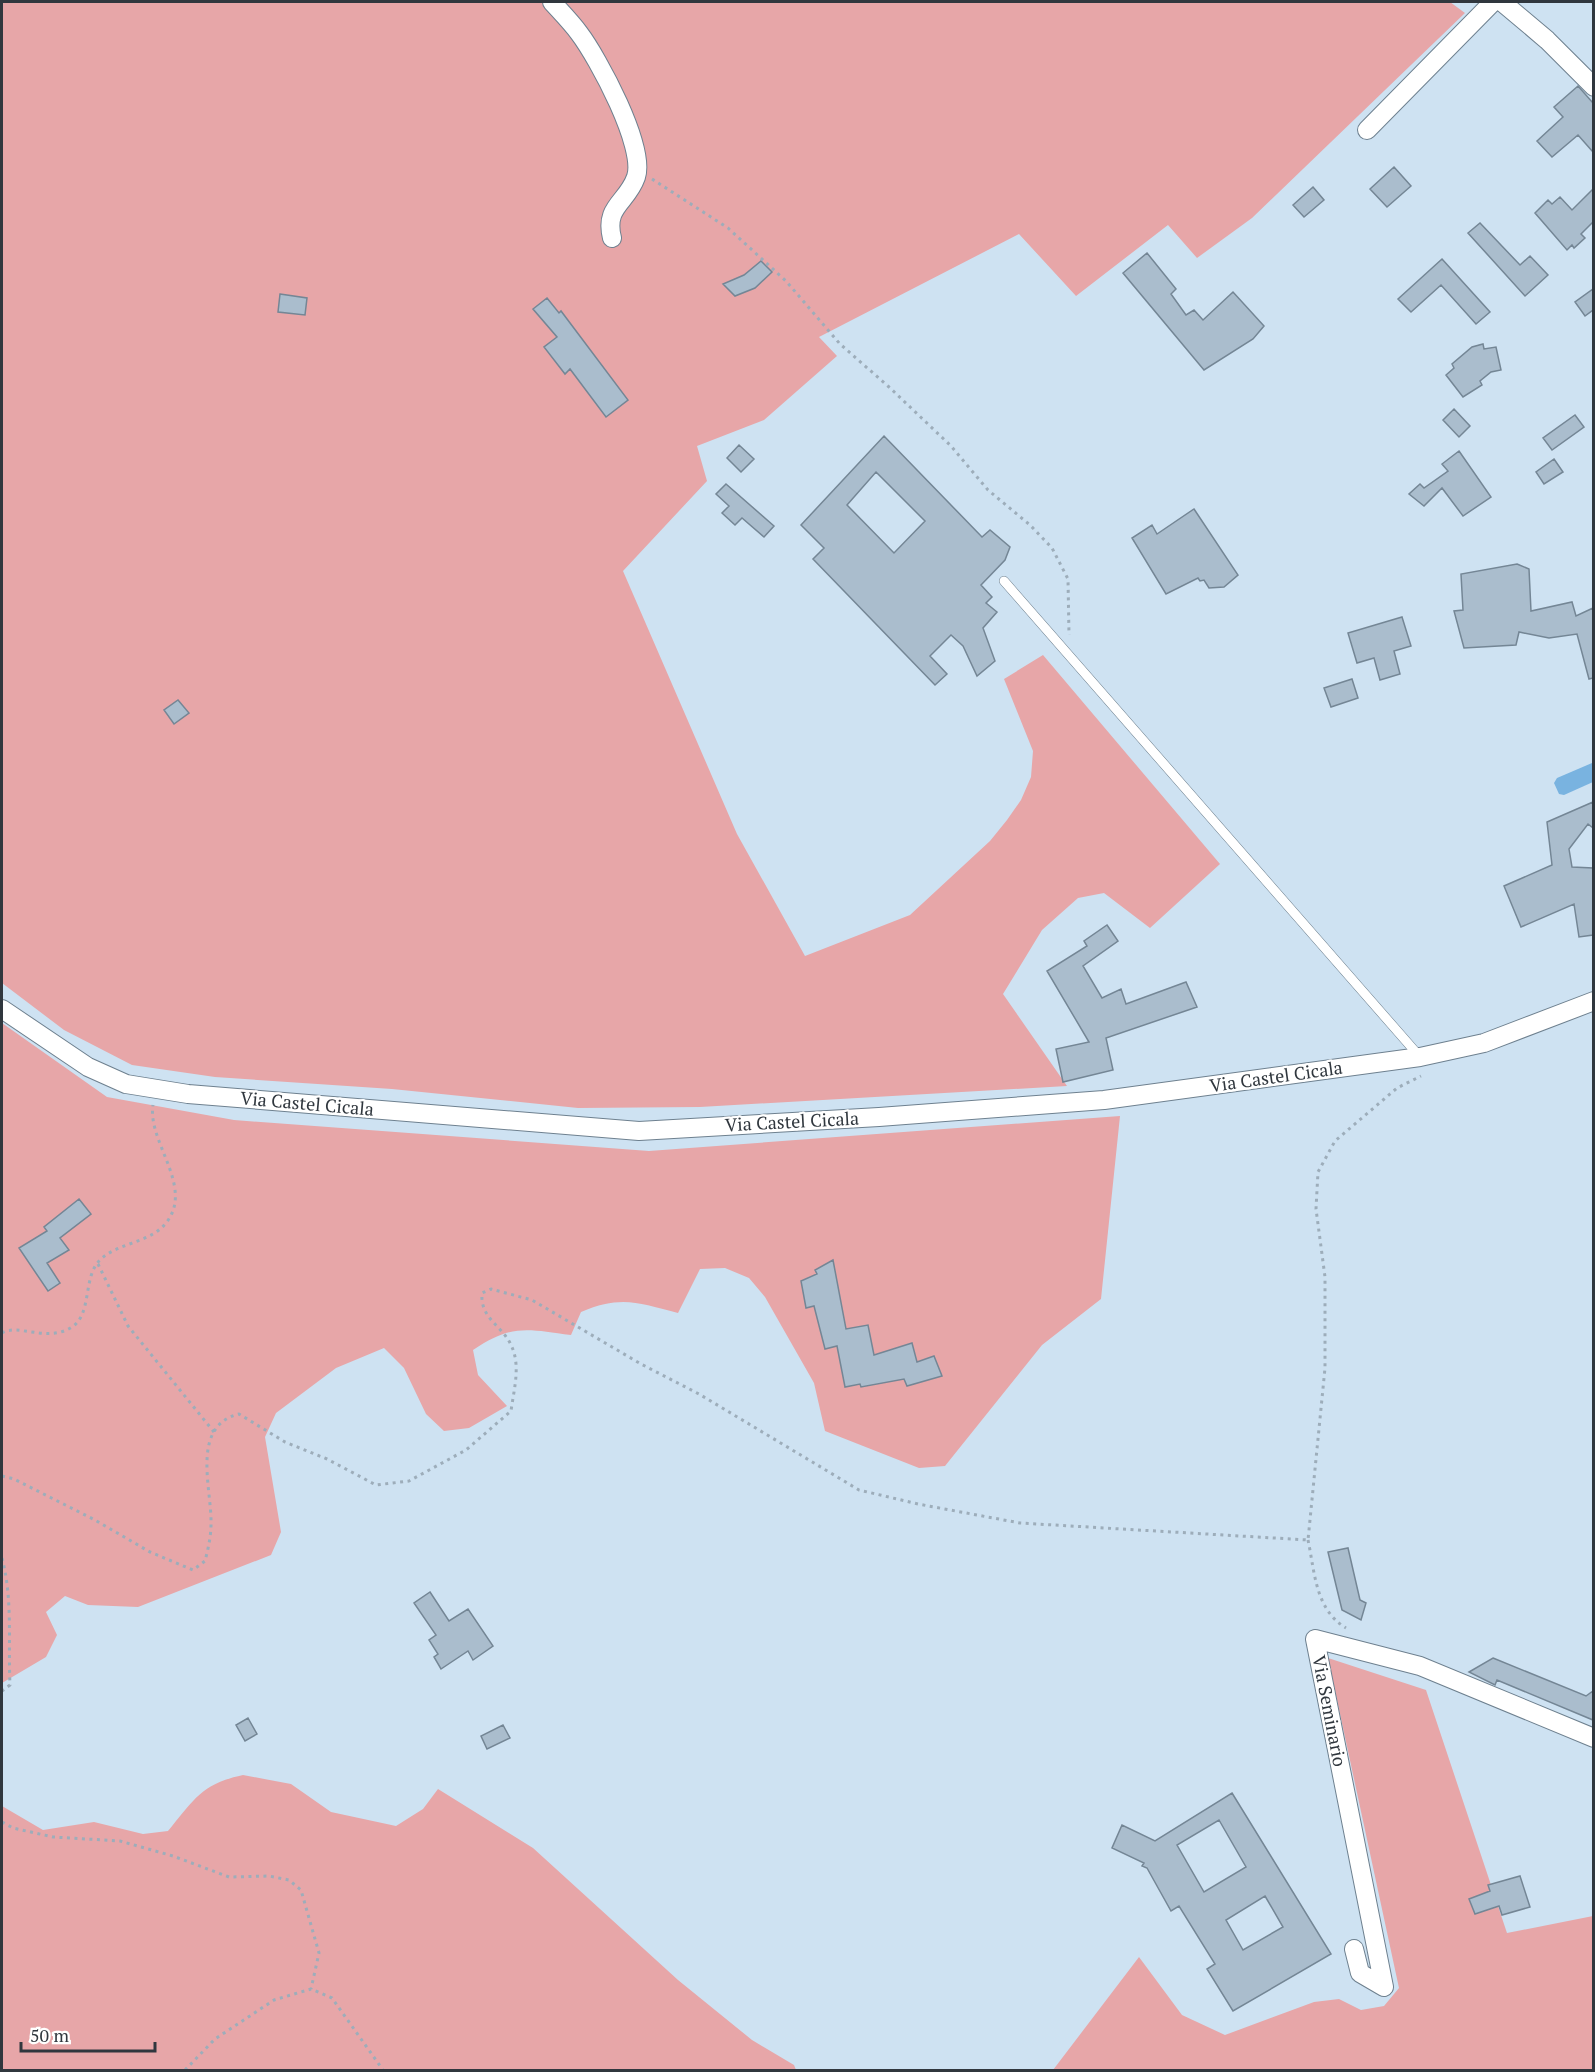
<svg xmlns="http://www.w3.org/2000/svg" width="1595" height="2072" font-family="'PT Serif',serif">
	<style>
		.green { fill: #e7a6a8 }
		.water { fill: #79b3e0 }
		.building { fill: #aabdcd; stroke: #748695; stroke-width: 1.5; fill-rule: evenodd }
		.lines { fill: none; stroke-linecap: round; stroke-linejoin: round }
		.lane-casing { stroke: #6e808f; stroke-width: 10 }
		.street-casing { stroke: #6e808f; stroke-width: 20 }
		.path { stroke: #9dadba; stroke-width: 3; stroke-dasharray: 3 4.5; stroke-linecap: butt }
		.lane { stroke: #fff; stroke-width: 9 }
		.street { stroke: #fff; stroke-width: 18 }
		.labels { text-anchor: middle; stroke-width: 4.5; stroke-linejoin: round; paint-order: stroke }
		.street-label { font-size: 18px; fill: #30373e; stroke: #fff }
	</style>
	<rect width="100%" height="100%" fill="#cee2f2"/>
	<path class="green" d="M2 2H1450L1465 13 1252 218 1197 258 1168 225 1076 296 1019 234 819 337 837 356 764 420 697 446 707 481 623 571 737 834 805 956 910 915 990 841 1007 820 1021 800 1031 777 1033 751 1004 679 1043 655 1220 864 1150 928 1104 893 1078 898 1042 930 1003 994 1067 1086 700 1107 578 1108 392 1089 215 1077 132 1065 64 1030 2 983Z
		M2 1023 107 1097 234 1120 649 1151 1120 1116 1101 1299 1042 1345 945 1466 919 1468 825 1431 814 1383 765 1297 749 1278 725 1268 700 1269 678 1313C638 1303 622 1295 581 1312L571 1335C526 1329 512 1324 473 1350L478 1375 507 1406 469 1428 444 1431 426 1414 404 1368 384 1348 336 1368 276 1413 265 1437 281 1532 271 1555 138 1607 88 1605 65 1596 46 1612 57 1635 46 1657 2 1683Z
		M1328 1658 1426 1690 1507 1933 1593 1916V2070H1053L1139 1957 1182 2015 1225 2035 1314 2002 1339 1999 1361 2010 1384 2006 1399 1988Z
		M243 1775 291 1784 331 1812 396 1826 423 1809 438 1789 533 1848 678 1980 752 2040 794 2065 796 2070H2V1806L43 1830 94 1822 143 1834 168 1831C194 1800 201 1784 243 1775Z"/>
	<path class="water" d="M1592 763 1593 782 1564 795 1559 794 1554 783 1557 778Z"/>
	<path class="building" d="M1578 86 1593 103V152L1578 135 1552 157 1537 141 1563 117 1554 107Z
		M1394 167 1411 186 1387 207 1370 189Z
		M1313 187 1324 200 1304 217 1293 205Z
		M1593 189V222L1581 234 1585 238 1574 248 1572 245 1567 250 1535 213 1548 200 1552 204 1560 197 1572 210Z
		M1480 223 1520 265 1530 256 1548 275 1525 296 1468 233Z
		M1147 253 1176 289 1171 294 1186 315 1194 310 1203 320 1233 292 1264 326 1253 339 1204 370 1123 273Z
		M1442 259 1490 312 1476 324 1441 285 1411 312 1398 299Z
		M761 261 772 272 755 288 735 296 723 284 744 275Z
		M1593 289V310L1585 316 1575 302Z
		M280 294 307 298 305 315 278 312Z
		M547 298 559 313 561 311 628 400 606 417 570 369 565 374 544 347 557 337 533 309Z
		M1483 344 1484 349 1496 347 1501 370 1491 372 1480 381 1482 385 1463 397 1446 375 1454 368 1452 364 1472 347Z
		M1454 409 1470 426 1459 437 1443 420Z
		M1575 415 1584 427 1552 450 1543 438Z
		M884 436 982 537 990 530 1010 547 1005 560 981 585 992 597 986 603 997 612 983 628 995 661 977 676 963 646 951 635 930 656 947 674 935 685 813 559 824 548 801 525ZM876 472 925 521 894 553 847 505Z
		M739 445 754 459 741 472 727 458Z
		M1459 451 1491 497 1463 516 1442 488 1424 506 1409 494 1420 484 1424 488 1448 471 1442 464Z
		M1554 459 1563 472 1544 484 1536 472Z
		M726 484 774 526 764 537 742 518 735 525 722 513 729 506 716 494Z
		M1194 509 1238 575 1224 587 1209 588 1204 580 1200 581 1198 578 1166 594 1132 538 1152 525 1157 534Z
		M1517 564 1529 569 1531 611 1572 602 1576 616 1593 608V678L1589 679 1577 634 1549 638 1519 632 1516 645 1464 648 1454 611 1463 610 1461 574Z
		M1402 617 1411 646 1394 651 1400 674 1380 680 1374 658 1357 663 1348 633Z
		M1352 679 1358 698 1331 707 1324 688Z
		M178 700 189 713 174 724 164 710Z
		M1593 802V828L1588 824 1569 849 1572 867 1593 868V935L1579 937 1574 904 1521 927 1504 886 1552 865 1547 822Z
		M1107 925 1118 941 1083 966 1102 998 1121 989 1126 1004 1186 982 1197 1007 1106 1038 1113 1070 1063 1082 1056 1049 1089 1042 1047 971 1087 946 1084 941Z
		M79 1199 91 1214 60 1238 69 1250 47 1263 60 1283 48 1291 19 1248 47 1231 44 1227Z
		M833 1260 846 1329 868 1325 874 1355 912 1343 917 1362 934 1356 942 1376 907 1386 904 1379 861 1387 860 1384 845 1387 837 1346 825 1349 814 1306 806 1308 801 1281 817 1274 815 1270Z
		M1348 1548 1360 1600 1366 1603 1361 1620 1342 1610 1328 1552Z
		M430 1592 449 1621 468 1609 493 1646 473 1660 468 1651 441 1669 434 1657 438 1654 429 1640 436 1635 414 1603Z
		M1493 1658 1586 1696 1593 1691V1720L1497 1680 1495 1685 1469 1672Z
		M248 1718 257 1734 245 1741 236 1725Z
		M503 1725 510 1738 487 1749 481 1736Z
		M1232 1793 1331 1954 1233 2011 1207 1969 1215 1964 1179 1906 1171 1911 1147 1868 1142 1866 1144 1863 1112 1848 1122 1825 1155 1841ZM1219 1820 1246 1867 1204 1892 1177 1845ZM1265 1896 1283 1927 1243 1950 1226 1920Z
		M1520 1876 1530 1907 1502 1915 1499 1906 1475 1914 1469 1899 1490 1891 1488 1885Z"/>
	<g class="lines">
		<g class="lane-casing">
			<path id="lane" d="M1004 581 1420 1057"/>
		</g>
		<g class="street-casing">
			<path id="street" d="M552 2C561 12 571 22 579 33 598 58 646 147 636 177 627 203 604 206 612 238
				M1502 2 1547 40 1594 87
				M1367 130 1493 2
				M2 1009 88 1067 126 1084 188 1094 639 1131 879 1117 1104 1100 1420 1057 1484 1043 1594 1001
				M1354 1949 1360 1973 1384 1987 1315 1639 1420 1666 1594 1738"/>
		</g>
		<path class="path" d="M652 179 728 228 786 281 840 344 889 387 951 446 988 490 1030 525 1052 548 1068 579 1069 635
			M98 1264 128 1326 214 1432
			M2 1333C17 1323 48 1343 72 1327 92 1314 83 1278 99 1261 117 1242 149 1244 166 1223 195 1187 147 1142 153 1105
			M2 1476 14 1479 95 1520 150 1552 193 1570 205 1561C208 1549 211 1537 211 1524 212 1489 190 1426 239 1414L285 1442 327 1459 376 1485 409 1481 466 1450 511 1411C514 1389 521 1365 511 1345 502 1325 480 1319 482 1293L491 1289 532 1300 641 1364 699 1394 859 1490 918 1504 1020 1523 1308 1540 1325 1368V1277L1316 1209 1318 1172 1335 1141 1397 1088 1421 1076
			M1308 1540C1315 1573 1315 1609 1346 1628
			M2 1558C13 1600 8 1642 10 1685L2 1691
			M2 1822 13 1828 53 1837 120 1841 173 1856 229 1877 269 1876 289 1880 301 1890 319 1953 311 1989
			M185 2070 215 2039 274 2000 311 1989 332 1998 383 2070"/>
		<use href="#lane" class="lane"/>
		<use href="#street" class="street"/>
	</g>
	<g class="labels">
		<g class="street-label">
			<text transform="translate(1276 1077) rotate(-8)" y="6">Via Castel Cicala</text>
			<text transform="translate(307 1104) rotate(5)" y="6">Via Castel Cicala</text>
			<text transform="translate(792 1122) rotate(-3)" y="6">Via Castel Cicala</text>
			<text transform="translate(1329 1711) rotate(79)" y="6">Via Seminario</text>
		</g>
	</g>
	<rect width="1595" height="2072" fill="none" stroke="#30373e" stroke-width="6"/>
	<path d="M21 2042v9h134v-9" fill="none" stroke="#30373e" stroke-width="3"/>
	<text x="30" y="2042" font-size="18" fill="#30373e" stroke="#ffffff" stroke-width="4.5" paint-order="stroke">50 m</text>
</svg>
